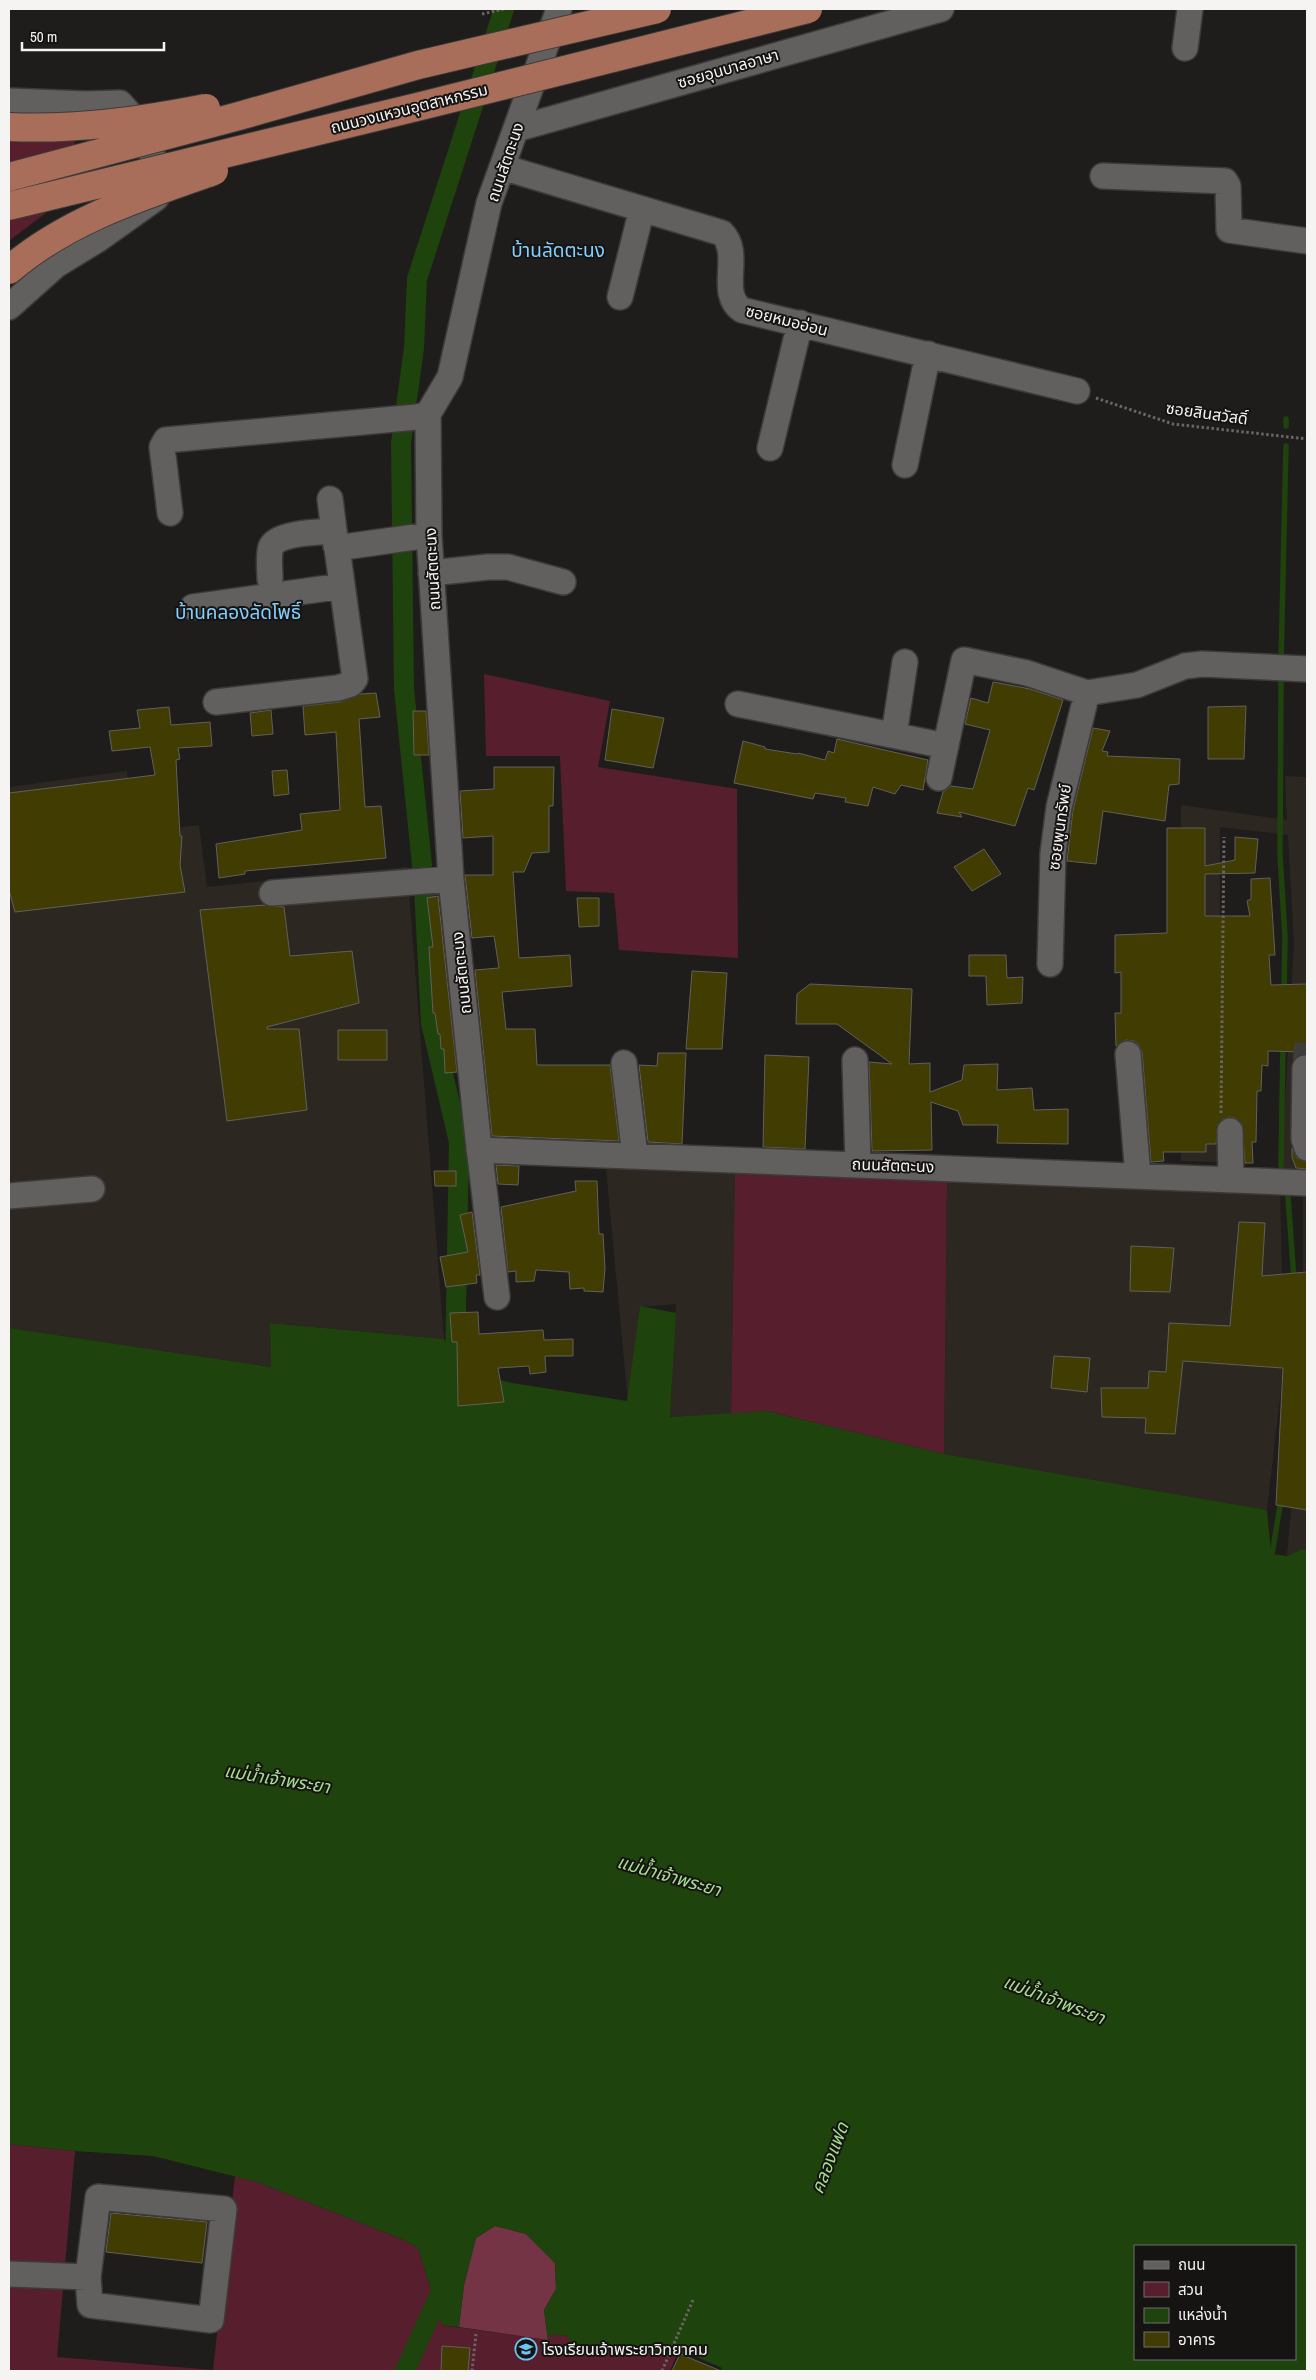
<svg xmlns="http://www.w3.org/2000/svg" width="1316" height="2380" font-family="'Archivo Narrow','Noto Sans Thai',sans-serif">
	<style>
		.built { fill: #2d2721 }
		.green { fill: #571e2e }
		.forest { fill: #753445 }
		.water { fill: #1f430c; fill-rule: evenodd }
		.lines { fill: none; stroke-linecap: round; stroke-linejoin: round }
		.stream { stroke: #1f430c; stroke-width: 5.5 }
		.canal { stroke: #1f430c; stroke-width: 20 }
		.building { fill: #413c01; stroke: #60605d }
		.minor-tunnel { stroke: #3f3d3b; stroke-width: 25; stroke-dasharray: 25 12; stroke-linecap: butt }
		.minor-casing { stroke: #3d3b3a; stroke-width: 28 }
		.path { stroke: #686664; stroke-width: 3; stroke-dasharray: 2.5 2.5; stroke-linecap: butt }
		.minor { stroke: #62605e; stroke-width: 25 }
		.major-bridge-casing { stroke: #3d3b3a; stroke-width: 30; stroke-linecap: butt }
		.major-bridge { stroke: #a96e5a; stroke-width: 28 }
		.labels { text-anchor: middle; stroke-width: 4; stroke-linejoin: round; paint-order: stroke }
		.street-label { font-size: 16px; fill: #f6f4f3; stroke: #151412 }
		.poi-label { font-size: 16px; fill: #f6f4f3; stroke: #151412; text-anchor: start }
		.water-label { font-size: 18px; font-style: italic; fill: #a5df8f; stroke: #151412 }
		.quarter-label { font-size: 19px; fill: #83d0fe; stroke: #151412 }
	</style>
	<rect width="100%" height="100%" fill="#1f1d1b"/>
	<path class="built" d="M127 771 133 833 199 825 207 887 407 867 444 1339 270 1323 272 1367 9 1328V787Z
		M1285 776 1307 777V1176L1281 1175 1294 943 1288 835 1220 827 1219 1162 1181 1161V805L1287 820Z
		M606 1168 735 1170 731 1414 670 1417 676 1304 640 1307 628 1402Z
		M947 1178 1280 1190 1284 1362 1267 1510 944 1454Z
		M1303 1194H1307V1550L1302 1549 1287 1556 1303 1373Z"/>
	<path class="green" d="M9 99 86 104 55 206 9 241Z
		M484 674 610 701 598 767 737 789 738 958 619 950 614 893 566 891 560 756H486Z
		M735 1170 947 1178 944 1454 767 1411 731 1414Z
		M9 2144 75 2151 57 2357 213 2370 235 2176 257 2182 404 2240 418 2248 442 2325 547 2340 552 2334 567 2336 572 2343 677 2355 670 2371H9Z"/>
	<path class="forest" d="M495 2226 526 2234 555 2263 556 2289 544 2310 548 2340 459 2327 464 2285 476 2238Z"/>
	<path class="water" d="M640 1306 676 1313 670 1417 767 1411 944 1454 1267 1510 1271 1554 1287 1556 1302 1549 1307 1550V2371H721L722 2368 690 2354 677 2355 572 2343 567 2336 552 2334 548 2340 544 2310 556 2289 555 2263 526 2234 495 2226 476 2238 464 2285 459 2327 442 2325 418 2248 404 2240 257 2182 153 2156 75 2151 9 2144V1328L271 1367 270 1323 444 1339 458 1370 512 1383 627 1401ZM1135 2246H1295V2359H1135Z"/>
	<g class="lines">
		<path class="stream" d="M1286 426V419
			M1281 661 1286 446
			M1281 682 1280 855 1285 937 1284 992
			M1281 1166 1283 1044
			M1288 1197 1294 1280
			M1271 1560 1281 1500"/>
		<path class="canal" d="M422 865 404 689 401 443 414 348 417 279 504 9
			M424 887 431 1023 459 1142 455 1367 451 1391
			M405 2371 446 2280"/>
	</g>
	<path class="building" d="M993 682 1030 689 1063 700 1034 790 1028 788 1015 826 959 812 962 817 937 813 943 792 951 786 973 789 990 730 965 724 971 698 988 703Z
		M376 693 380 717 359 719 365 807 381 806 386 858 245 871V874L219 878 216 844 302 830 300 814 340 810 336 732 305 735 303 706 340 702 360 694Z
		M1246 706 1244 759H1208V707Z
		M169 707 171 725 210 722 212 746 178 748 180 759 176 760 180 836H182L180 865 185 892 15 912 9 890V793L155 775 150 747 112 751 109 731 140 728 137 710Z
		M612 709 664 718 653 768 605 760Z
		M271 710 273 734 252 736 250 713Z
		M413 711H426L429 755H414Z
		M1093 728 1110 731 1102 751 1108 752 1107 756 1180 759 1179 784 1169 785 1165 821 1103 811 1096 864 1067 861 1073 810Z
		M837 739 928 760 923 790 901 785 895 794 873 787 868 806 845 802 846 798 815 793 813 799 734 783 743 741 765 747V749L797 754 798 753 825 760 828 751 834 753Z
		M494 767H554L553 806H549V852L532 853 524 872H513L519 958 570 955 572 986 502 992 506 1029H535L537 1065H610L619 1141 492 1136 475 970 499 968 494 936 472 938 465 875H493V836L463 838 460 791 494 789Z
		M287 770 289 794 274 796 272 771Z
		M1167 828H1205V866L1235 860V837L1258 839 1255 873 1205 874V916H1250L1247 901 1251 899V879L1270 878 1275 955H1269L1271 985 1307 984V1052L1268 1051V1066L1262 1065 1261 1091H1257L1256 1142H1252L1253 1163H1245L1242 1124 1237 1119 1230 1117 1223 1119 1218 1124 1216 1144H1206V1152H1163L1164 1161 1151 1162 1142 1052 1139 1045 1134 1041 1126 1040 1116 1046 1115 1013H1121V972L1115 973V935L1167 933Z
		M984 849 1001 874 972 891 954 867Z
		M438 896 457 1072 445 1073 444 1049H441L440 1034H438L435 1013H433L429 947H433L427 898Z
		M577 898H599V926L579 927Z
		M265 905 284 907 290 956 352 951 359 1003 267 1027V1029H299L307 1110 227 1121 200 910Z
		M969 955H1006L1007 978 1023 977 1022 1003 987 1005 986 976H969Z
		M692 971 727 973 722 1049H686Z
		M810 984 912 989 909 1064 930 1063V1092L962 1080 964 1065 998 1064 997 1090 1032 1088 1034 1110 1068 1109V1144L997 1143 998 1125H963L958 1111 931 1102 932 1150 872 1151 869 1062 892 1064 837 1024H796L797 994Z
		M338 1030H387V1060H338Z
		M658 1053H686L682 1144 648 1142 639 1065 657 1066Z
		M765 1055 809 1057 805 1149 763 1147Z
		M1292 1148 1297 1158 1307 1162V1169L1296 1168 1292 1157Z
		M496 1165 519 1166 518 1185 498 1184Z
		M434 1171H456V1186H435Z
		M575 1181H597L599 1234H603L605 1268 603 1292 584 1291V1288L570 1289 569 1272 536 1270 534 1281 516 1282V1271L508 1272 501 1207 576 1191Z
		M472 1212 480 1275H476L477 1283 446 1287 440 1257 468 1252 460 1215Z
		M1239 1222 1265 1223 1262 1276 1307 1272V1510L1276 1505 1283 1368 1183 1361 1175 1434 1145 1433 1146 1418 1102 1417 1101 1388H1148L1149 1371 1166 1372 1169 1323 1230 1326Z
		M1131 1246 1174 1248 1170 1292 1130 1291Z
		M478 1312 479 1334 543 1330 544 1340 573 1339V1356H545L546 1372 530 1374 529 1366 498 1368 504 1402 458 1406 457 1342H452L450 1313Z
		M1054 1356 1090 1358 1087 1392 1051 1388Z
		M111 2213 207 2222 202 2263 106 2252Z
		M442 2346 470 2348 468 2371H441Z
		M680 2354 721 2371H672Z"/>
	<g class="lines">
		<path class="minor-tunnel" d="M1305 1068 1307 1040"/>
		<g class="minor-casing">
			<path id="minor" d="M1185 48 1190 9
				M9 101 86 104 120 103C151 136 156 154 156 198L97 240 56 265 9 307
				M516 129 941 9
				M502 167 722 233C743 254 717 293 742 310L1077 391
				M1103 176 1225 181 1228 186 1229 230 1307 241
				M620 297 642 209
				M770 448 800 323
				M905 465 928 354
				M330 499 336 546
				M170 513 162 447 166 440 417 417 428 414
				M431 573 488 567H508L563 582
				M270 579C270 570 268 556 271 547 276 533 320 532 334 531
				M193 607 342 586
				M216 702 338 688 351 684 355 679 337 548 429 535
				M738 704 946 746
				M894 735 905 662
				M939 778 964 660 1027 673 1087 693 1137 685 1185 666 1202 664 1307 669
				M272 893 451 879
				M1050 964 1053 853 1059 807 1087 693
				M1128 1054 1138 1176
				M855 1060 858 1164
				M624 1063 635 1156
				M1305 1068 1304 1139 1307 1148
				M1230 1131 1231 1179
				M479 1150 1307 1183
				M9 1196 92 1189
				M497 1297 478 1139 451 879 429 535 428 414 450 377 489 203 559 9
				M98 2197 224 2209 211 2320 90 2305 88 2277Z
				M9 2274 88 2277"/>
		</g>
		<path class="path" d="M482 14 504 9
			M1096 398 1173 424 1307 439
			M1221 1113 1224 837
			M472 2371 476 2334
			M662 2371 693 2300"/>
		<use href="#minor" class="minor"/>
		<g class="major-bridge-casing">
			<path id="major-bridge" d="M9 127C76 130 140 121 206 108
				M9 177 239 116 418 65 657 9
				M9 206 425 105 808 9
				M9 270C67 220 142 196 214 171"/>
		</g>
		<use href="#major-bridge" class="major-bridge"/>
	</g>
	<defs>
		<g id="school-ring" transform="scale(1.125)"><circle r="9.5" fill="#151412" stroke="#6dc2f3" stroke-width="1.5"/><path d="M0-5L7-2L0 1L-7-2ZM-4 1L0 2.5L4 1V4Q0 6-4 4Z" fill="#6dc2f3"/></g>
	</defs>
	<g fill-rule="evenodd">
		<use href="#school-ring" x="526" y="2349"/>
	</g>
	<g class="labels">
		<g class="street-label">
			<text transform="translate(728 68) rotate(-16)" y="6">ซอยอุนบาลอาษา</text>
			<text transform="translate(409 108) rotate(-14)" y="6">ถนนวงแหวนอุตสาหกรรม</text>
			<text transform="translate(505 162) rotate(-71)" y="6">ถนนสัตตะนง</text>
			<text transform="translate(787 320) rotate(14)" y="6">ซอยหมออ่อน</text>
			<text transform="translate(1207 413) rotate(8)" y="6">ซอยสินสวัสดิ์</text>
			<text transform="translate(432 569) rotate(-93)" y="6">ถนนสัตตะนง</text>
			<text transform="translate(1059 827) rotate(-82)" y="6">ซอยพูนทรัพย์</text>
			<text transform="translate(461 973) rotate(-96)" y="6">ถนนสัตตะนง</text>
			<text transform="translate(893 1165) rotate(2)" y="6">ถนนสัตตะนง</text>
		</g>
		<g class="poi-label">
			<text x="542" y="2355">โรงเรียนเจ้าพระยาวิทยาคม</text>
		</g>
		<g class="water-label">
			<text transform="translate(277 1779) rotate(9)" y="6">แม่น้ำเจ้าพระยา</text>
			<text transform="translate(669 1876) rotate(16)" y="6">แม่น้ำเจ้าพระยา</text>
			<text transform="translate(1054 2000) rotate(21)" y="6">แม่น้ำเจ้าพระยา</text>
			<text transform="translate(830 2158) rotate(-69)" y="6">คลองแฟด</text>
		</g>
		<g class="quarter-label">
			<text x="558" y="257">บ้านลัดตะนง</text>
			<text x="238" y="619">บ้านคลองลัดโพธิ์</text>
		</g>
	</g>
	<rect width="1316" height="2380" fill="none" stroke="#f6f4f3" stroke-width="20"/>
	<rect x="1134" y="2245" width="162" height="115" fill="#151412" stroke="#6f6e6c"/>
	<rect x="1144" y="2261" width="25" height="8" fill="#62605e" stroke="#6f6e6c"/>
	<text x="1178" y="2270" font-size="15" fill="#f6f4f3">ถนน</text>
	<rect x="1144" y="2282" width="25" height="15" fill="#571e2e" stroke="#6f6e6c"/>
	<text x="1178" y="2295" font-size="15" fill="#f6f4f3">สวน</text>
	<rect x="1144" y="2308" width="25" height="15" fill="#1f430c" stroke="#6f6e6c"/>
	<text x="1178" y="2320" font-size="15" fill="#f6f4f3">แหล่งน้ำ</text>
	<rect x="1144" y="2332" width="25" height="15" fill="#413c01" stroke="#6f6e6c"/>
	<text x="1178" y="2345" font-size="15" fill="#f6f4f3">อาคาร</text>
	<path d="M22 42v8h142v-8" fill="none" stroke="#f6f4f3" stroke-width="2.5"/>
	<text x="30" y="42" font-size="15" fill="#f6f4f3" stroke="#151412" stroke-width="4" paint-order="stroke">50 m</text>
</svg>
